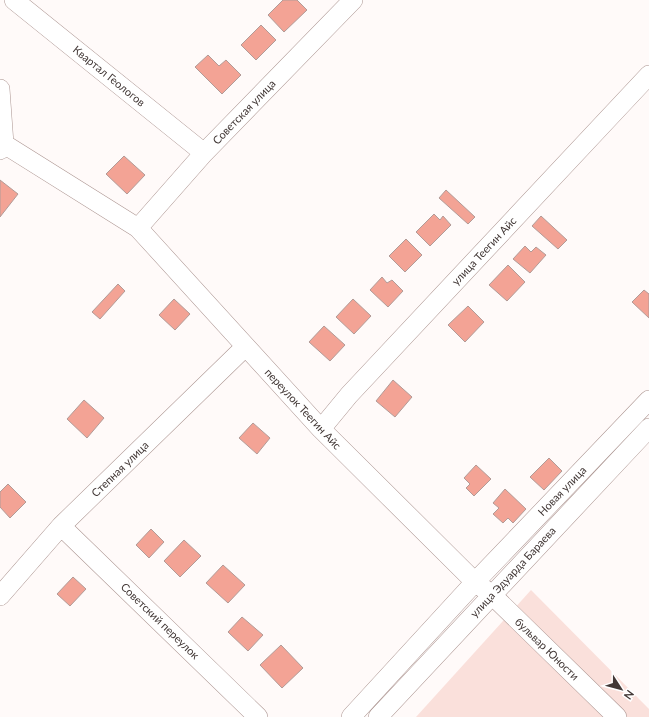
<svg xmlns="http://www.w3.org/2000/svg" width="649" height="717" font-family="Lato,sans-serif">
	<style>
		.green { fill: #fae0db }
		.building { fill: #f3a395; stroke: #b29b97 }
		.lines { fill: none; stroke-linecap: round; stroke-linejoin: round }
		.minor-casing { stroke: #ab9490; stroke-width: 20 }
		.minor { stroke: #fff; stroke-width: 19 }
		.labels { text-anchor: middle; stroke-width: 4; stroke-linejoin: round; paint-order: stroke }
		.street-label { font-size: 11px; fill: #423836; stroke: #fff }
	</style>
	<rect width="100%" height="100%" fill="#fffaf9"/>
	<path class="green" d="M531 590 649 709V717H416Z"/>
	<path class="building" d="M283 0H297L307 10 284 32 268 15Z
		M261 25 276 40 256 60 241 45Z
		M208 55 219 66 226 60 241 75 222 94 195 67Z
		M124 156 145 175 127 194 106 174Z
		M0 180 18 194 0 217Z
		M446 190 475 217 468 224 439 198Z
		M434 214 440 220 443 216 451 225 430 246 416 232Z
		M541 216 567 240 558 249 532 226Z
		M406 239 422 255 405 272 389 256Z
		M525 246 531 252 536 247 546 255 530 273 513 259Z
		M508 265 525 282 507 301 489 285Z
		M382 277 387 283 392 280 403 291 388 307 370 290Z
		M118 284 125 291 100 319 92 312Z
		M644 290 649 294V318L632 302Z
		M174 299 190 314 175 330 159 315Z
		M353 299 371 316 354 334 336 317Z
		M468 306 484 322 465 342 448 325Z
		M324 326 345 345 330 361 309 342Z
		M393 380 412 397 395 417 376 401Z
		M84 400 104 418 87 438 67 419Z
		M253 423 270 438 257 454 239 438Z
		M549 458 562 471 544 490 530 477Z
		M476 465 491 479 474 496 466 488 470 484 464 478Z
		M8 484 26 502 10 518 0 507V492Z
		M505 489 526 509 513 523 508 518 503 523 493 514 499 508 493 503Z
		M151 529 164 542 149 558 136 545Z
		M184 540 201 556 180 577 164 561Z
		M223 565 245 585 228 603 206 583Z
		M73 577 86 589 70 606 57 594Z
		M242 617 263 635 248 651 228 632Z
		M281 645 303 668 282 688 260 665Z"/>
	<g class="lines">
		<g class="minor-casing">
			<path id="minor" d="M14 0 204 153
				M0 89 4 144 0 150
				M4 144 138 228 321 429 475 582 492 595 617 717
				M138 228 204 153 353 0
				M321 429 349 395 649 75
				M61 526 258 717
				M0 596 61 526 245 347
				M351 717 475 582 649 400
				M378 717 649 428"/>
		</g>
		<use href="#minor" class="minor"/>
	</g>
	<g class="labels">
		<g class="street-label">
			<text transform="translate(109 76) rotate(39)" y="4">Квартал Геологов</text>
			<text transform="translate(244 112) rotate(-46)" y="4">Советская улица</text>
			<text transform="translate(484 251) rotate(-47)" y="4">улица Теегин Айс</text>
			<text transform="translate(303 409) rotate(47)" y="4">переулок Теегин Айс</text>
			<text transform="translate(120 469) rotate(-44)" y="4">Степная улица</text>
			<text transform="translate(562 491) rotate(-46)" y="4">Новая улица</text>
			<text transform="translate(513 572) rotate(-47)" y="4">улица Эдуарда Бараева</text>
			<text transform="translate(160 621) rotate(44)" y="4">Советский переулок</text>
			<text transform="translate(547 649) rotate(44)" y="4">бульвар Юности</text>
		</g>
	</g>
	<g transform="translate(621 689) rotate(126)" stroke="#ffffff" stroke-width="3" paint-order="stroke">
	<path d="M0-3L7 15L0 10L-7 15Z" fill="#423836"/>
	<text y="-6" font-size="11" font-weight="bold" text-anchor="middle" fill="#423836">N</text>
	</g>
</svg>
